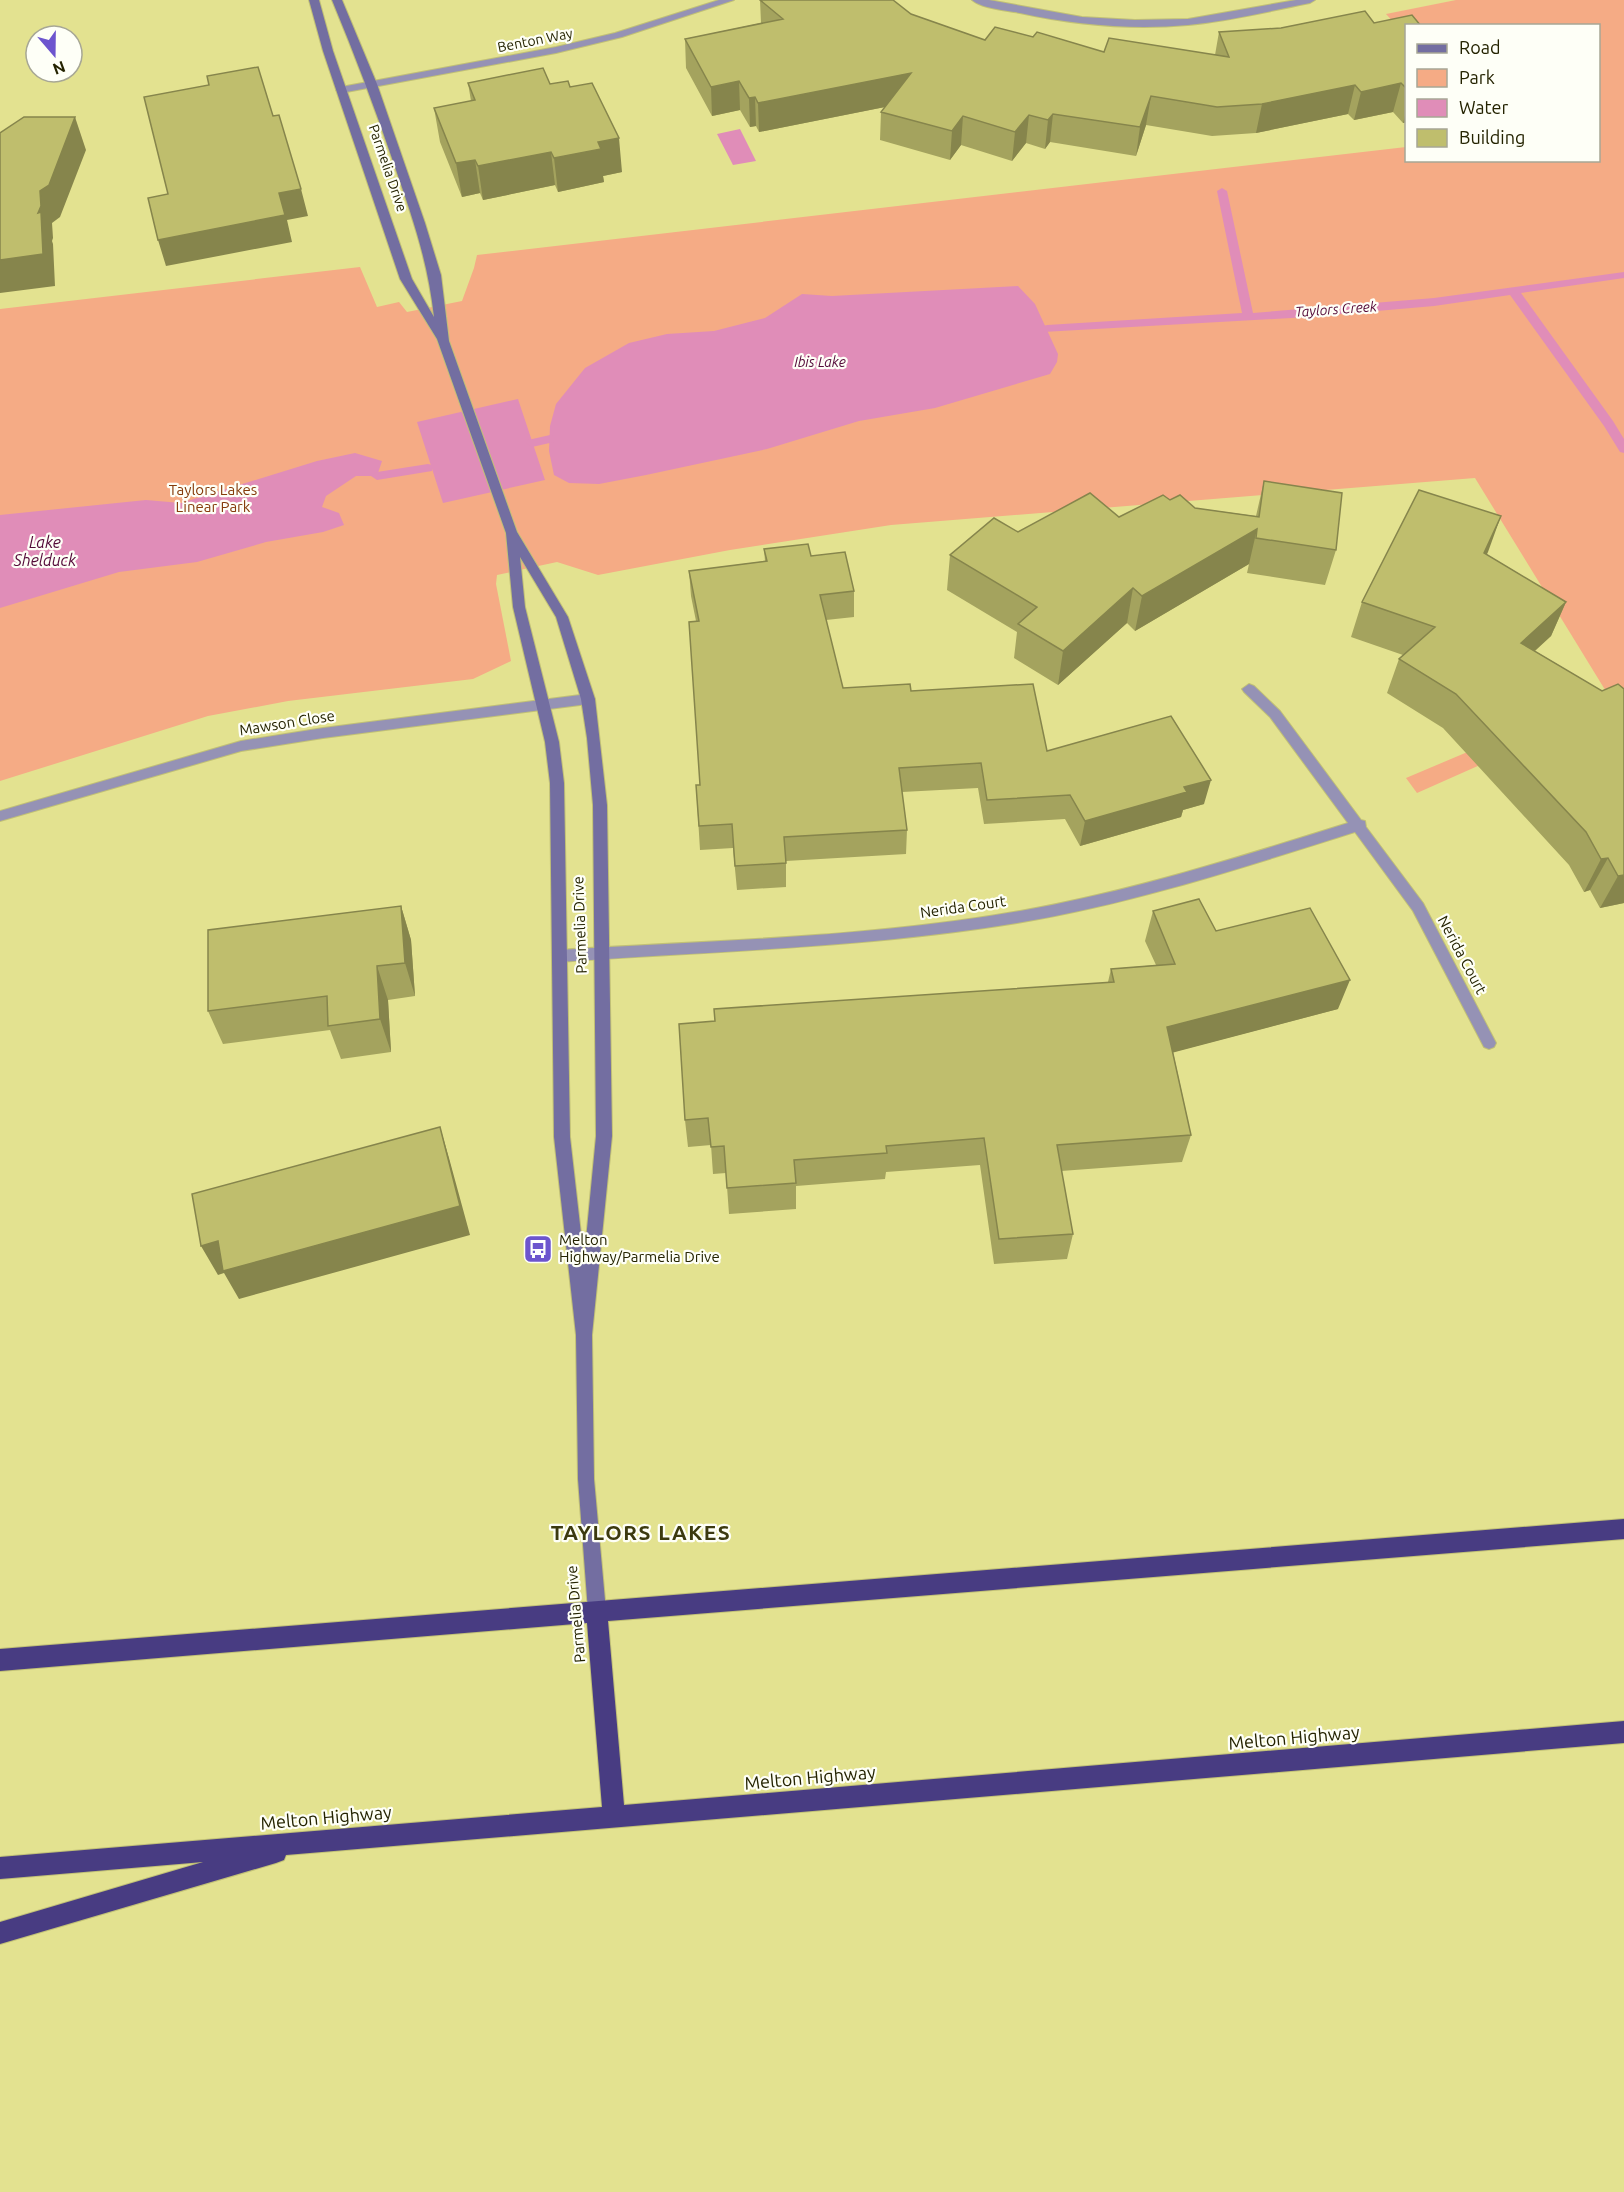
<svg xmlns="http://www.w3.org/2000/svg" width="1624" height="2192" font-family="Ubuntu,sans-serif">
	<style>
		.green { fill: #f5ab85 }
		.water { fill: #e08db8 }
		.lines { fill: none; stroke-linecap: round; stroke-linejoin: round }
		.stream { fill: #e08db8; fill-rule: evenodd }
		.street-casing { stroke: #c1c076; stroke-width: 2 }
		.secondary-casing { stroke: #c1c076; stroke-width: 2 }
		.highway-casing { stroke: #c1c076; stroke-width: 2 }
		.street { fill: #9592b5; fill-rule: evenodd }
		.secondary { fill: #736ea1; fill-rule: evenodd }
		.highway { fill: #483c82; fill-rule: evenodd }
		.wall { fill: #a4a35e }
		.shaded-wall { fill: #86854c }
		.building { fill: #bfbe6d; stroke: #86854c; stroke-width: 1.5 }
		.labels { text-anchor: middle; stroke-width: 4.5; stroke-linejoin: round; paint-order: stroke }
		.far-street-label { font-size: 14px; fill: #242301; stroke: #fefff7 }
		.far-water-label { font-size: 14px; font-style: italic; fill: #540a39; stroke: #fefff7 }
		.park-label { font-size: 15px; fill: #853c0b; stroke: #fefff7 }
		.street-label { font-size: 15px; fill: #242301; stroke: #fefff7 }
		.poi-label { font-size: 15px; fill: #242301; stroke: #fefff7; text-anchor: start }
		.water-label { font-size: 16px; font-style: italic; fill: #540a39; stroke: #fefff7 }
		.near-street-label { font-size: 18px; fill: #242301; stroke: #fefff7 }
		.district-label { font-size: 21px; font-weight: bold; letter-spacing: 1.5px; fill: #3c3a0f; stroke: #fefff7 }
	</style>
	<rect width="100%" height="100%" fill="#e3e290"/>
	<path class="green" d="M1456 0H1624V710L1615 705 1417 793 1406 778 1607 693 1475 478 891 525 730 550 598 575 557 562 497 575 496 584 511 661 473 679 288 701 208 716 0 781V309L360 267 377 307 399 302 407 312 462 301 474 268 477 255 1406 147V160H1598V26H1406V36L1386 14Z"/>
	<path class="water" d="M740 129 756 161 733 165 717 134Z
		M1018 286 1035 304 1058 354 1057 362 1050 374 935 408 859 421 767 449 646 475 599 484 569 483 554 475 549 451 550 426 556 404 585 368 629 343 667 334 714 331 765 318 802 294 832 296Z
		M518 399 545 480 443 503 417 422Z
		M355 453 382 461 377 476H356L326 496 322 507 339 513 344 525 323 532 266 542 197 562 119 572 0 608V515L146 500 181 503 317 461Z"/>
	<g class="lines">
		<path class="stream" d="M1222 188 1227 191 1253 313 1434 298 1624 272V278L1521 293 1613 421 1624 439V453L1620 452 1604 426 1510 295 1434 306 1308 317 1043 332V326L1047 325 1242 313 1217 191Z
			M550 435 554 436V442L532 447 526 443 528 440Z
			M428 464 432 465V471L377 480 371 476 377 472Z"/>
		<g class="street-casing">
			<path id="street" d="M719 0H734L622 37 556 53 341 93 336 90 341 87 556 47 615 33Z
				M972 0H989L1082 17 1135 20 1188 19 1296 0H1315L1310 3C1270 11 1229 21 1188 25 1133 30 1075 25 1020 13 1006 10 983 9 972 0Z
				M1249 684 1254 686 1280 711 1361 820 1365 821 1366 827 1423 903 1496 1043 1494 1047 1489 1049 1484 1047 1413 911 1355 832C1244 867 1132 904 1017 923 866 948 712 951 559 962L554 960 552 956 554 952 559 950C712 940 868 938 1020 911 1132 891 1240 857 1348 823L1270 717 1244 692 1242 689Z
				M588 694 595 699 588 704 323 738 241 751 0 821V811L241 741 323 728Z"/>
		</g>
		<g class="secondary-casing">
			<path id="secondary" d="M309 0H319L333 51 412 279 434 317C428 262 413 219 395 167 376 111 355 55 332 0H342L377 84 425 223 441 275 449 341 517 532 568 617 595 699 607 805 612 1136 592 1335 594 1479 606 1611 603 1617 597 1620 591 1617 588 1611 578 1479 576 1335 554 1137 550 783 545 742 513 607 506 533 437 339 400 279 323 51ZM520 557 556 617 581 699 587 738 593 805 596 1136 584 1260 570 1137 564 783 559 742 525 607Z"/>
		</g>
		<g class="highway-casing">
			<path id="highway" d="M1624 1519V1539L608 1621 624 1805 1624 1721V1743L286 1855 284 1860 276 1863 0 1944V1922L203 1862 0 1879V1857L602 1807 587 1623 0 1671V1649Z"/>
		</g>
		<use href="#street" class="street"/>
		<use href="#secondary" class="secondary"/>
		<use href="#highway" class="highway"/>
	</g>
	<path class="wall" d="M760 0 911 14 985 40 1033 37 1104 52 1215 55 1219 32 1374 23 1407 26V122L1403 123 1393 112 1354 120 1348 114 1256 133 1212 136 1146 125 1136 156 1050 142 1045 149 1026 143 1012 161 961 145 950 160 880 140 881 112 885 107 759 132 756 126 750 127 740 110 712 116 686 68 685 39 761 23Z
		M468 83 570 87 622 172 603 176 604 182 558 192 555 185 483 200 480 193 462 197 440 142 434 108 471 101Z
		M1264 481 1336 550 1325 585 1247 573 1249 564 1135 631 1127 623 1058 685 1014 658 1017 632 947 590 950 555 1018 532 1119 517 1170 500 1195 508 1256 516Z
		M764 549 811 556 854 591V617L826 620 843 688 911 691 1047 751 1204 804 1183 810 1181 817 1080 846 1065 819 984 824 978 788 902 792 907 830 906 854 786 861V887L737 890 733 848 700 850 696 785H700L696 621 691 596 689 571 765 561Z
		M1486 554 1566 602 1551 636 1535 651 1602 691 1624 903 1600 908 1590 890 1584 892 1569 865 1443 728 1387 693 1399 659 1403 655 1351 637 1362 602Z
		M401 906 411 940 415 996 388 1000 391 1052 341 1059 330 1030 223 1044 208 1011Z
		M1153 911 1216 931 1338 1009 1173 1052 1191 1135 1182 1162 1061 1171 1073 1234 1067 1259 994 1264 980 1165 886 1172 885 1179 796 1186V1209L729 1214 726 1173 713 1174 711 1145 688 1147 685 1120 1108 982 1111 969 1156 965 1145 941Z"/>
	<path class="shaded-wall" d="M911 73 910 102 759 132 758 103Z
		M739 81 740 110 712 116 711 87Z
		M1401 83 1393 112 1354 120 1361 92Z
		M1355 85 1348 114 1256 133 1262 104Z
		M1151 96 1146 125 1136 156 1140 127Z
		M755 97 756 126 750 127 749 98Z
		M1407 109V122L1403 123Z
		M1053 114 1050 142 1045 149 1048 120Z
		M1029 115 1026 143 1012 161 1015 132Z
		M963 116 961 145 950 160 952 131Z
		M75 117 86 150 60 217 52 223 53 238 52 241 53 244 55 286 0 293V260L38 213 40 191Z
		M619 138 622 172 603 176 604 182 558 192 554 158 598 142Z
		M551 152 555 185 483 200 478 166Z
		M475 160 480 193 462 197 456 163Z
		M301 189 308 216 287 220 292 242 166 266 158 240 279 193Z
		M1501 516 1488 552 1471 588 1484 553Z
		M1257 529 1249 564 1135 631 1142 596Z
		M1133 588 1127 623 1058 685 1063 651Z
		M1566 602 1551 636 1506 677 1521 643Z
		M1211 780 1204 804 1183 810 1181 817 1080 846 1085 821 1184 787Z
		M1608 858 1590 890 1584 892 1601 859Z
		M1624 875V903L1600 908 1618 876Z
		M401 906 411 940 415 996 405 963Z
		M377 966 388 1000 391 1052 380 1019Z
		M1350 980 1338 1009 1160 1056 1167 1027Z
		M440 1127 449 1158 470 1235 239 1299 224 1273 218 1275 201 1246Z"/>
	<path class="building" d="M760 0H893L911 14 985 40 995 27 1033 37 1037 32 1104 52 1109 38 1229 57 1219 32 1281 28 1365 11 1374 23 1412 15 1421 26H1407V89L1401 83 1361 92 1355 85 1262 104 1217 107 1151 96 1140 127 1053 114 1048 120 1029 115 1015 132 963 116 952 131 881 112 911 73 758 103 755 97 749 98 739 81 711 87 685 39 783 19Z
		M258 67 273 116 279 115 301 189 279 193 285 215 158 240 148 198 168 194 144 97 209 85 207 76Z
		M543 68 550 84 568 81 570 87 592 83 619 138 598 142 601 149 554 158 551 152 478 166 475 160 456 163 434 108 475 100 468 83Z
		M24 117H75L49 185 40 191 41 206 38 213 41 212 43 254 0 260V133Z
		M1264 481 1342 493 1336 550 1256 538 1257 529 1142 596 1133 588 1063 651 1018 624 1037 607 950 555 994 518 1018 532 1090 493 1119 517 1163 495 1170 500 1180 495 1195 508 1259 517Z
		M1419 490 1501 516 1484 553 1566 602 1521 643 1602 691 1618 684 1624 689V875L1618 876 1608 858 1601 859 1586 832 1456 694 1399 659 1435 627 1362 602Z
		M808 544 811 556 845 552 854 591 820 595 843 688 910 684 911 691 1033 684 1047 751 1171 716 1211 780 1184 787 1187 792 1085 821 1070 795 987 800 981 763 899 768 907 830 784 837 786 863 735 866 732 824 699 826 696 785H700L689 622 699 621 689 571 767 561 764 549Z
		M1199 899 1216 931 1310 908 1350 980 1167 1027 1191 1135 1057 1145 1073 1234 999 1239 984 1138 886 1146 887 1153 794 1160 796 1183 727 1188 724 1146 711 1147 708 1118 685 1120 679 1024 715 1021 714 1009 1114 982 1111 969 1175 964 1153 911Z
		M401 906 405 963 377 966 380 1019 328 1026 327 996 208 1011V930Z
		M440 1127 460 1206 223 1271 218 1241 201 1246 192 1194Z"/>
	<defs>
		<g id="bus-square" transform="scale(1.5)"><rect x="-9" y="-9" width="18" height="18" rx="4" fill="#6d55ce" stroke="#fefff7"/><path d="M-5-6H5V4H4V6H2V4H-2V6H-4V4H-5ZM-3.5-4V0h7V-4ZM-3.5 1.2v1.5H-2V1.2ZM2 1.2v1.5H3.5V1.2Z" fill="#fff"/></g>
	</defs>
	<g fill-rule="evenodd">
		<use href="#bus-square" x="538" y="1249"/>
	</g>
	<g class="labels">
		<g class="far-street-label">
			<text transform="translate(535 40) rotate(-11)" y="5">Benton Way</text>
			<text transform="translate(388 168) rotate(71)" y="5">Parmelia Drive</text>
		</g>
		<g class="far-water-label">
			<text transform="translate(1336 309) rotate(-4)" y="5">Taylors Creek</text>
			<text x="820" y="367">Ibis Lake</text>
		</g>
		<g class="park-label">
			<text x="213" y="495">Taylors Lakes<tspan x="213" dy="17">Linear Park</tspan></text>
		</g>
		<g class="street-label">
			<text transform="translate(287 723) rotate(-9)" y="5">Mawson Close</text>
			<text transform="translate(963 907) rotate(-8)" y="5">Nerida Court</text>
			<text transform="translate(580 925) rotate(-92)" y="5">Parmelia Drive</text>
			<text transform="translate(1462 955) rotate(62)" y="5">Nerida Court</text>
			<text transform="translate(576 1614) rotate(-95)" y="5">Parmelia Drive</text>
		</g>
		<g class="poi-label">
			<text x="559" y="1245">Melton<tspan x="559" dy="17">Highway/Parmelia Drive</tspan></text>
		</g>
		<g class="water-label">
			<text x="45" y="548">Lake<tspan x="45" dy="18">Shelduck</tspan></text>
		</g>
		<g class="near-street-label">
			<text transform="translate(1294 1738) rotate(-5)" y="6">Melton Highway</text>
			<text transform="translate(810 1778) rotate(-5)" y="6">Melton Highway</text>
			<text transform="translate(326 1818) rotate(-5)" y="6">Melton Highway</text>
		</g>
		<g class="district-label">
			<text x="641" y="1540">TAYLORS LAKES</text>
		</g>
	</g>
	<rect x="1405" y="24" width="195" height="138" fill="#fefff7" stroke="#a7a795" stroke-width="1.5"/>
	<rect x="1417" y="44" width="30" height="9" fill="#736ea1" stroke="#a7a795" stroke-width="1.5"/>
	<text x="1459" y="54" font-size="18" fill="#242301">Road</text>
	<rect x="1417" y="69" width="30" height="18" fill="#f5ab85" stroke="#a7a795" stroke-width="1.5"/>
	<text x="1459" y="84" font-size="18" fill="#242301">Park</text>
	<rect x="1417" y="99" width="30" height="18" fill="#e08db8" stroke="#a7a795" stroke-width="1.5"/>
	<text x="1459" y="114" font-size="18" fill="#242301">Water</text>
	<rect x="1417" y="129" width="30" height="18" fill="#bfbe6d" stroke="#a7a795" stroke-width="1.5"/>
	<text x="1459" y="144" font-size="18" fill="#242301">Building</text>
	<g transform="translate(54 54) rotate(160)"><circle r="28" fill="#fefff7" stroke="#a7a795" stroke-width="1.5"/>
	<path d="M0-4.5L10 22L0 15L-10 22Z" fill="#6d55ce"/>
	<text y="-9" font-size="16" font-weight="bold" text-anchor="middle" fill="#242301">N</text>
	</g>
</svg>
